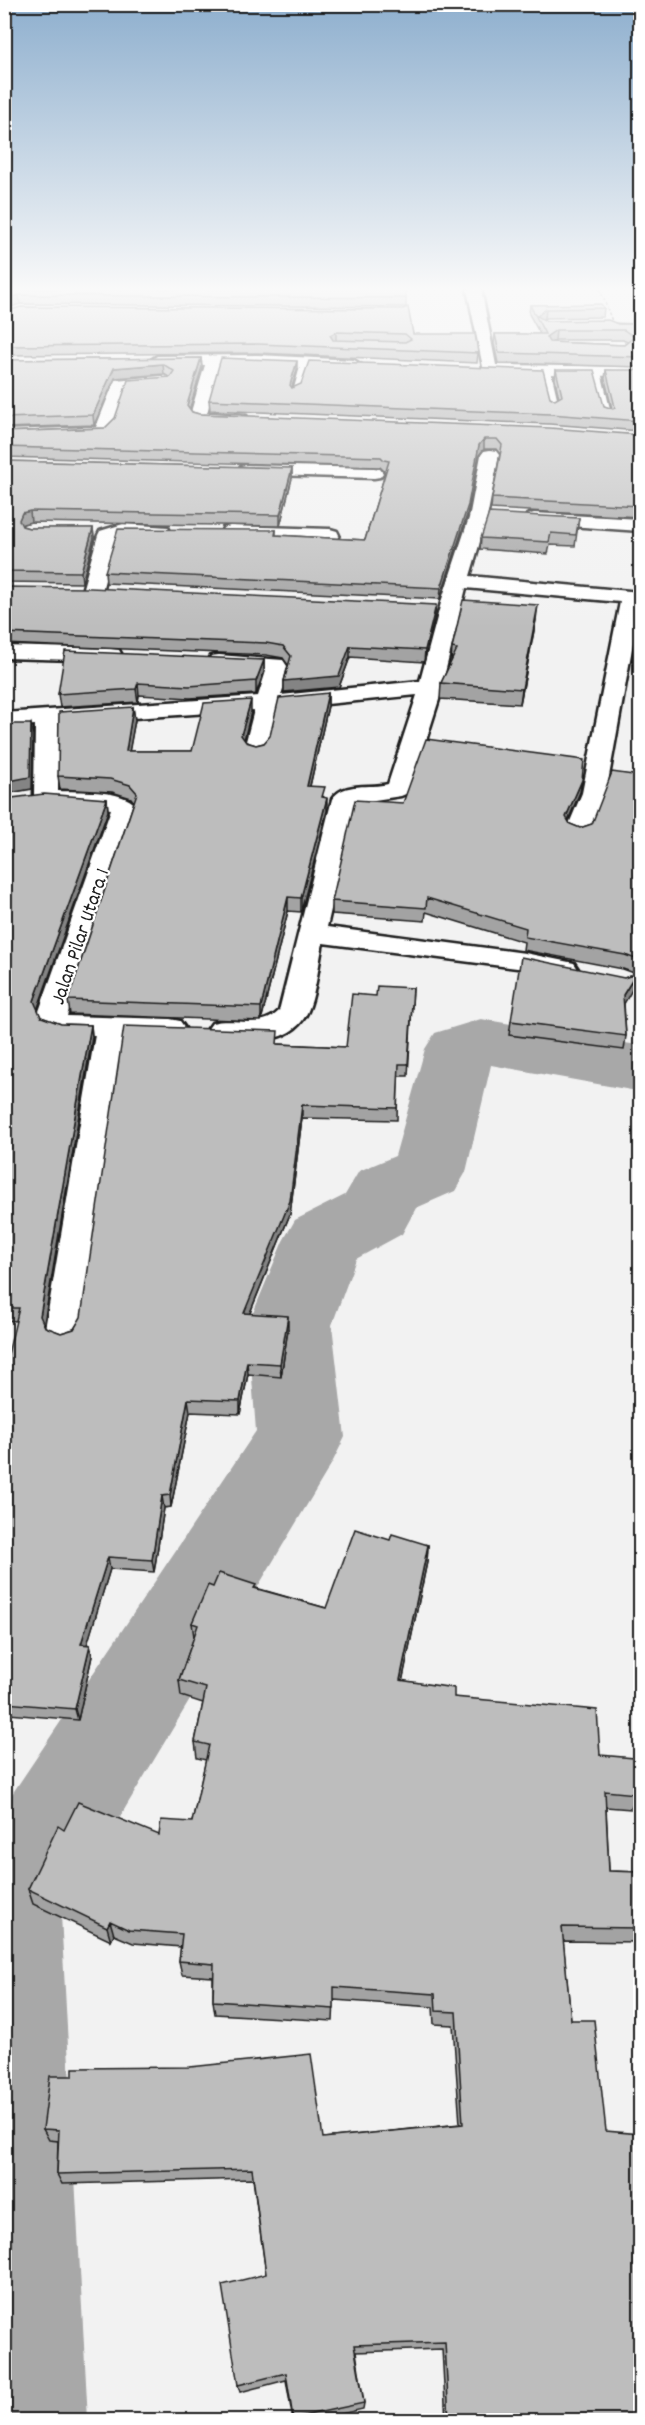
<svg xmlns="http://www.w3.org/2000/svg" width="645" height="2425" font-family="Dekko,sans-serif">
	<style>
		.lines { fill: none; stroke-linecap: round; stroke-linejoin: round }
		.river { fill: #a8a8a8; fill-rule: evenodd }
		.service-casing { stroke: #1c1c1c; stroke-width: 5 }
		.minor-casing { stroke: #1c1c1c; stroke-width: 5 }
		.path { stroke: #1c1c1c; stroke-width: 1.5; stroke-dasharray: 3 2; stroke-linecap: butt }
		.service { fill: #fff; fill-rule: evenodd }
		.minor { fill: #fff; fill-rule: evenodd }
		.wall { fill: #a3a3a3; stroke: #1c1c1c; stroke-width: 1.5; fill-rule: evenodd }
		.shaded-wall { fill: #848484; stroke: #1c1c1c; stroke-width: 1.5 }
		.building { fill: #bdbdbd; stroke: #1c1c1c; stroke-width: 1.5; fill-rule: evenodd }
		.labels { text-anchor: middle; stroke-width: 4.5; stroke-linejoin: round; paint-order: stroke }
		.street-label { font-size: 21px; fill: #1c1c1c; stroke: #fff }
	</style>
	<rect width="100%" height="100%" fill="#f2f2f2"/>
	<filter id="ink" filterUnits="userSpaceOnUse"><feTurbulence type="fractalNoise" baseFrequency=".0167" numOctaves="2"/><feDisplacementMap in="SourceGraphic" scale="12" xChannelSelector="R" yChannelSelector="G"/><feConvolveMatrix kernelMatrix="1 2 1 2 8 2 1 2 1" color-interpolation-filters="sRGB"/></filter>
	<g filter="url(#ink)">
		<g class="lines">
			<path class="river" d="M481 1019 631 1044 640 1043V1089L631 1090 491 1065 466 1172 455 1191 416 1208 402 1234 356 1259 332 1325 345 1437 332 1463 61 1915 88 2420H4V1806L256 1431 248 1325 283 1241 295 1220 345 1195 359 1171 395 1156 425 1049 435 1033Z"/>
			<g class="service-casing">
				<path id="service" d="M305 361 309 363 299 393 292 395 301 363Z
					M547 370 551 372 559 406 555 408 551 406 543 372Z
					M597 370 601 372 612 417 605 415 593 372Z"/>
			</g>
			<g class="minor-casing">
				<path id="minor" d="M467 289H481L496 365 640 367V377L484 372Z
					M258 355 354 360 362 365 354 370 220 365 207 413 246 415 248 419 246 423C232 426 200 427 190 415L205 365 157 366 149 361 157 356Z
					M173 375 181 380 179 383 127 387 114 427 106 436 4 440V430L96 427 115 380Z
					M490 450 496 451 499 455 487 518 470 576 640 592V604L606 793 588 836 579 839 570 836 566 831 582 793 620 602 466 588 442 685 443 687 411 788 408 793 401 796 355 803 327 927 525 953 574 963 578 969 574 975 564 978 525 969 323 943C319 961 315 1000 306 1015 289 1046 241 1044 212 1037L207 1030 212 1023C234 1017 261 1030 279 1011L332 799C344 781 370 789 388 784L417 695 277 709 268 749 264 754 256 756 248 754 244 749 254 710 58 723V791C78 792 124 789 136 806L67 1016 170 1019 180 1021 185 1028 180 1035 170 1037 124 1036 81 1329 76 1339 63 1343 50 1339 45 1329 95 1035C77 1035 61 1035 44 1027L38 1014 111 809 37 802 34 797 35 725 4 727V713L258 696 266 671 211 666 208 661 211 656 219 655 283 660 289 669 281 695 420 681 442 599 469 518 481 455 484 451Z
					M247 465 374 468 380 469 383 473 380 477 374 478 241 474 238 470 241 466Z
					M534 513 640 519V531L527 523 525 519 527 515Z
					M123 524 168 527 170 531 168 535C151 539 133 533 116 538L102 591 99 595H85L82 591 98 535 100 531Z
					M230 526 330 529 337 531 339 535 337 539 330 541 223 536 221 532 223 528Z
					M4 646 111 649 119 650 122 655 119 660 111 661 4 658Z"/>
			</g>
			<path class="path" d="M600 289 613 324"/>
			<use href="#service" class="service"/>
			<use href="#minor" class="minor"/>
		</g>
		<path class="wall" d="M4 289 406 298V307L20 304 4 309Z
			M530 305 604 308 603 317 545 318 543 319 546 321 640 324V367L498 363 494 344 495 334H540L529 314ZM555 340H623L627 342 624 345 551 342Z
			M4 312 413 334 478 353 477 363 258 353 4 355Z
			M201 358 202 367 190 409 192 412 199 414 640 435V517L491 509 492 498 500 454 496 449H484L479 455 467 515 440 599 106 583 105 572 276 530V535L365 540 386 471H384L380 467 4 457V432L105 428 169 377 164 374 115 378 94 425 4 428V360Z
			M297 370 292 388 550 397 555 400 559 398 555 379 556 370 604 406 612 409 605 379 606 370 640 373V433V431L549 424 210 410 209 400Z
			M4 461 292 468V478L280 526 31 522 23 524 22 526 29 528H93L94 538 82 583 4 582Z
			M579 518 575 546 550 545 548 554 480 549 481 538Z
			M4 587 435 616 424 662 350 657 339 687 284 692V681L288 665 283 658 266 655 4 644Z
			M640 612V661H632Z
			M536 620 520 704 440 699 441 683 451 662 452 648Z
			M264 660V672L256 694 190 698 139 695 138 702 60 707 58 694Z
			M328 693V706L310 786 325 798 327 811 301 912 288 911 261 1021 70 1014 68 1000 134 802 131 798 112 792 60 789 58 776 133 707 135 720 129 751H192L251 712 244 740 246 742 256 745 264 743Z
			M640 776V976L638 980 636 976 633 988 624 1003 626 1036 624 1050 509 1035 511 1021 635 974 634 973 623 969 523 950 524 942 426 912 425 921 332 914V901L403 803 580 792 568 821 570 824 580 828 592 824Z
			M4 799H107L108 811 37 1009 41 1017 61 1024 91 1025 92 1037 44 1324 45 1327 61 1333 74 1329 278 1044 346 1047 376 996 413 988 408 1076H398L397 1120 302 1118 290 1214 250 1313 288 1329 281 1377 248 1374 240 1414 190 1412 171 1507 164 1508 154 1572 110 1569 87 1644 90 1645 92 1656 78 1720 9 1714 4 1732 16 1321 4 1320Z
			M390 1540 428 1545 427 1562 402 1681 454 1697 600 1755 636 1794 631 1809 606 1807 609 1871 640 1872V1942L563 1941 571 2020 640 2421H446L442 2349 356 2352 364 2403 363 2409 311 2421H293L286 2380 240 2392 238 2385 266 2274 253 2179 62 2184 57 2174 58 2141 49 2140 43 2129 323 2138 460 2124 453 2025 434 2024 433 2007 334 2000 333 2021 215 2014 213 2001V1977L182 1975 179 1961 181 1947 133 1943 114 1935 111 1941 33 1904 28 1889 64 1830 159 1835 192 1822 206 1760 197 1758 195 1742 203 1703 181 1696 179 1680 194 1637 192 1623 213 1587 256 1588 326 1608Z"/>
		<path class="shaded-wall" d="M19 295 20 304 4 309V300Z
			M546 309 545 318 539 322 537 316Z
			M556 330 555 340 545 347 546 337Z
			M336 332V341L330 344V335Z
			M201 358 202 367 188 414 187 405Z
			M297 361V370L290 394V385Z
			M163 364 164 374 115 378 94 425 93 415 114 368Z
			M484 439V449L479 455 467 515 440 599 441 588 479 445Z
			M292 468V478L280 526V515Z
			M30 511 31 522 23 524 20 531 19 520 22 513Z
			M93 528 94 538 82 583 81 572Z
			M436 605 435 616 424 662 425 650Z
			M538 605 536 620 520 704 522 689Z
			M350 646V657L339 687 284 692V681Z
			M264 660V672L256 694V681Z
			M138 683 139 695 138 702 136 689Z
			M328 693V706L307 799V786Z
			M251 700V712L242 748 241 735Z
			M133 707 135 720 127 764 126 751Z
			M31 724 33 735 32 789 4 794V782Z
			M582 780 580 792 564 830 566 817Z
			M327 798V811L301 912V898Z
			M107 799 108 811 36 1013 34 1001Z
			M288 897V911L261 1021V1007Z
			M640 966V976L638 980Z
			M636 974 633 988 621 1009 623 995Z
			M91 1025 92 1037 43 1329 40 1316Z
			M302 1105V1118L290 1214 245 1325 244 1313Z
			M288 1316V1329L281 1377 280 1364Z
			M247 1362 248 1374 240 1414V1401Z
			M188 1399 190 1412 171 1507 170 1495Z
			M162 1496 164 1508 154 1572 152 1560Z
			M428 1545 427 1562 399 1697 400 1680Z
			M108 1557 110 1569 84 1655 81 1644Z
			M90 1645 92 1656 78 1720 75 1709Z
			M6 1703 9 1714 4 1732V1708Z
			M110 1921 114 1935 111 1941 107 1927Z"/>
		<path class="building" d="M4 289H405L406 298 19 295 4 300Z
			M601 304 604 308 546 309 537 316 546 321 608 320 618 324H640V357L499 353 495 334H545L530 305ZM556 330H624L634 337 624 345 549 342 546 337Z
			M21 307 403 309 408 307 413 334H475L478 353 258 344 4 346V312ZM336 332 405 334 411 339 405 342 333 340 330 335Z
			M201 358 187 405 192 412 199 414 550 428 640 435V506L492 498 502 445 497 439H484L479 445 468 505 441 588 105 572 118 529 276 530 275 535 365 540 389 461 384 460 381 457 4 447V432L105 428 115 418 128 380 170 377 174 371 163 364 114 368 93 415 4 418V360Z
			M221 358 297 361 290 385 292 388 301 384 309 361 543 370 550 397 555 400 562 396 556 370H594L604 406 613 409 615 407 606 370H639L640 373V421L550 414 209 400Z
			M4 461 292 468 280 515 30 511 22 513 19 520 22 526 29 528H93L81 572 4 571Z
			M489 513 579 518 576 535 551 533 549 542 481 538Z
			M4 587 91 588 436 605 425 650 350 646 339 676 284 681 291 656 283 646 266 643 4 633Z
			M463 600 538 605 522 689 441 683 457 649 452 648Z
			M640 612V650L634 649Z
			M65 651 264 660 256 681 189 686 138 683 136 689 58 694Z
			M328 693 307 786 325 787 322 797 327 798 301 898 288 897 261 1007 68 1000 137 793 130 785 110 779 58 776 59 712 133 707 126 751H192L204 703 251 700 241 735 246 742 256 745 264 743 270 736 279 698Z
			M4 724H31L30 777 4 782Z
			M426 739 584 760 582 780 566 817 570 824 580 828 592 824 612 772 640 776V967L636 959 625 955 525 937 526 928 427 898 426 908 332 901 355 800 403 803Z
			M44 794 107 799 34 1001 41 1017 61 1024 91 1025 40 1316 45 1327 61 1333 74 1329 81 1317 124 1026 278 1031 277 1044 346 1047 352 994 376 996 377 986 413 988 408 1064H399L397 1108 302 1105 290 1201 244 1313 288 1316 280 1364 247 1362 240 1401 188 1399 170 1495 162 1496 152 1560 108 1557 81 1644 90 1645 75 1709 6 1703 4 1708V1371L19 1308H4V799Z
			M521 957 624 978 636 974 623 995 626 1036 511 1021Z
			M355 1529 390 1540 392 1534 428 1545 400 1680 454 1688V1697L597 1710 600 1755 634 1758 636 1794 605 1791 609 1871 640 1872V1928L562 1927 571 2020H594L606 2131 640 2134V2421H449L445 2342 354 2345 364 2403 293 2418 286 2373 238 2385 222 2285 266 2274 252 2169 57 2174 59 2130 43 2129 50 2076H73V2068L190 2067 311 2054 323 2138 463 2124 456 2012 436 2011 435 1994 334 1987V2009L213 2001 214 1964 179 1961 182 1934 129 1930 110 1921 107 1927 28 1889 58 1826 64 1830 78 1802 159 1835 161 1820 192 1822 209 1745 195 1742 206 1688 179 1680 198 1625 192 1623 208 1585 213 1587 219 1573 256 1585 254 1588 326 1608Z"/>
	</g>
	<linearGradient id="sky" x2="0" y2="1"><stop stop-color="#8eafce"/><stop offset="0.46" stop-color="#f9f9f9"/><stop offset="1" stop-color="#f9f9f9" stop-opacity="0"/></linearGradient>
	<rect width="645" height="628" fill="url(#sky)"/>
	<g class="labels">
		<g class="street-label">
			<text transform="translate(79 936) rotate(-71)" y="7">Jalan Pilar Utara 1</text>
		</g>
	</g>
	<rect width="645" height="2425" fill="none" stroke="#fff" stroke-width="24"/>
	<rect x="12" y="12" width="621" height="2401" fill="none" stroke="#1c1c1c" stroke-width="2" filter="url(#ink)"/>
</svg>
